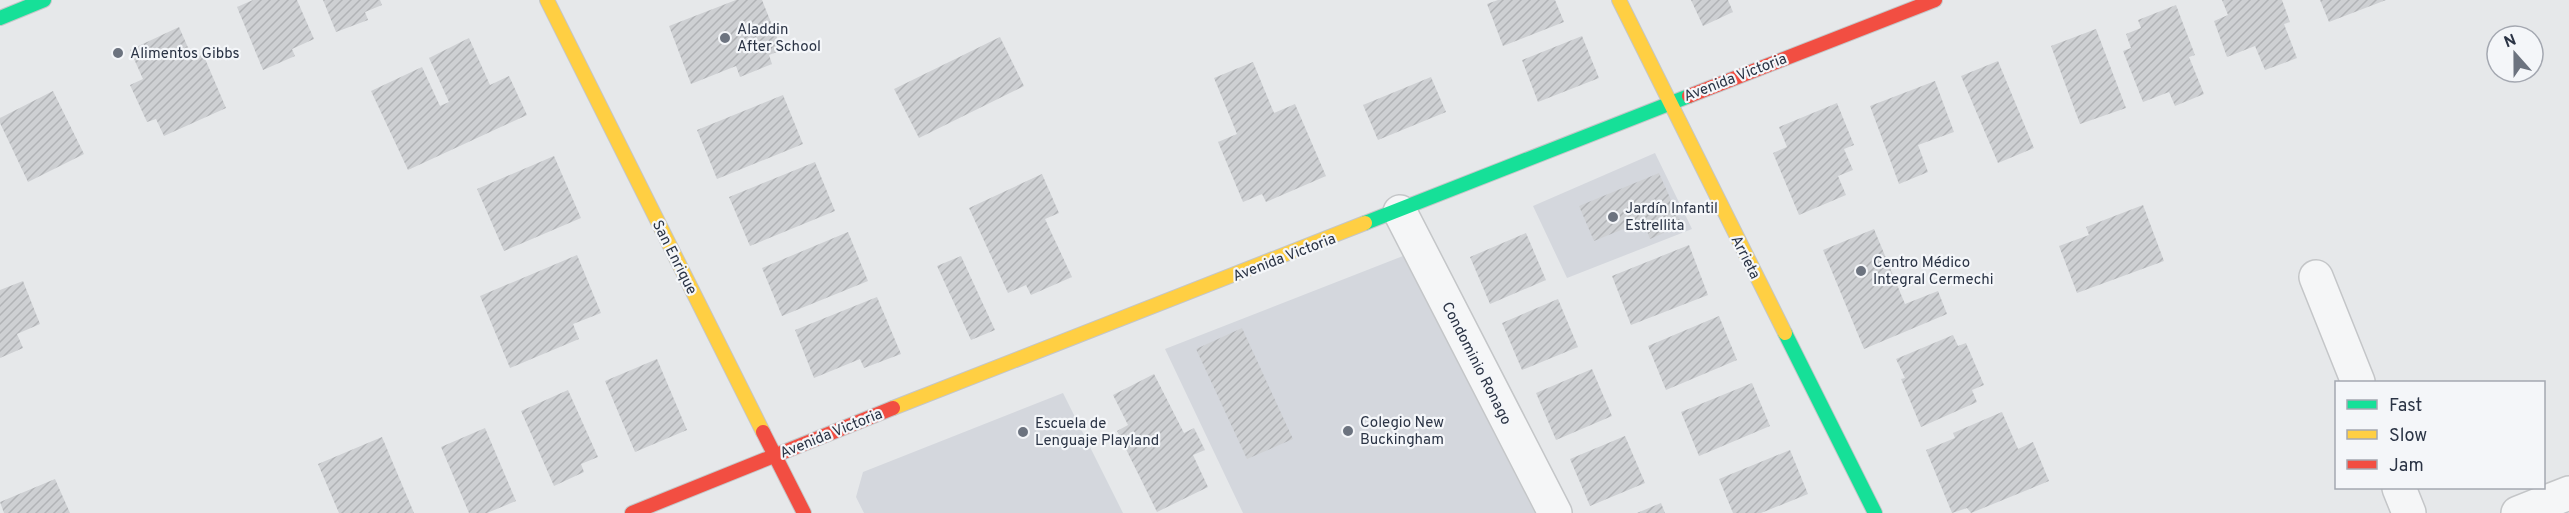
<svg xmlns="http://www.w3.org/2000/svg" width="2569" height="513" font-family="Overpass,sans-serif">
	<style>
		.built { fill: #d4d7dd }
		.building { fill: url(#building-hatch) }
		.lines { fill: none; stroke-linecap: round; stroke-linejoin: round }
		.street-casing { stroke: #c4c6c8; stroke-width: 36 }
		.fast-casing { stroke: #c4c6c8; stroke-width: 16 }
		.slow-casing { stroke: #c4c6c8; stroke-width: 16 }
		.jam-casing { stroke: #c4c6c8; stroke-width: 16 }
		.street { stroke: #f5f6f7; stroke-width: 33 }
		.fast { stroke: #16e098; stroke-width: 14 }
		.slow { stroke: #ffcf43; stroke-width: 14 }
		.jam { stroke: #f24e42; stroke-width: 14 }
		.poi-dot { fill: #6c737f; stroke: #f4f6f9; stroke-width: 2 }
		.labels { text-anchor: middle; stroke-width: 4.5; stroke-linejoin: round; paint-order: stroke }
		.poi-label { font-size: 15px; fill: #2b3445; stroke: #f4f6f9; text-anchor: start }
		.street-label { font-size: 15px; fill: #2b3445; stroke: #f4f6f9 }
	</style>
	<defs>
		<pattern id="building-hatch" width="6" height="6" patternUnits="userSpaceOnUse" patternTransform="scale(1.5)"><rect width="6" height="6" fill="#ced0d3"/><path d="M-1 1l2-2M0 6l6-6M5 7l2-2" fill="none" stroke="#b1b3b6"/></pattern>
	</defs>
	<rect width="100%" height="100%" fill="#e6e8ea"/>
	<path class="built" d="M1655 153 1692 229 1567 278 1533 206Z
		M1403 256 1535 513H1243L1165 349Z
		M1063 393 1123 513H864L856 497 863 472Z"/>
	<path class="building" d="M253 0H297L314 39 292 49 295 56 263 70 237 7Z
		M323 0H380L382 5 365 12 368 20 336 32Z
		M736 0H762L782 50 769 55 772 64 740 77 736 66 691 84 669 26Z
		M1498 0H1555L1564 22 1503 46 1487 4Z
		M1691 0H1728L1733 12 1703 26Z
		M2222 0H2282L2290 22 2284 24 2297 58 2265 70 2255 46 2227 57 2214 21 2228 15Z
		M2320 0H2386L2329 22Z
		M2176 5 2195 55 2189 57 2204 94 2175 106 2169 92 2143 102 2123 51 2131 48 2126 34 2141 28 2138 20Z
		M179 27 193 59 203 54 226 108 164 136 156 119 147 122 130 85 143 79 130 50Z
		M2096 29 2126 108 2080 124 2051 46Z
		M1582 36 1599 78 1538 102 1522 60Z
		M1000 37 1024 86 919 138 894 89Z
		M469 38 490 85 509 76 527 115 408 170 371 91 422 67 440 106 449 102 429 58Z
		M1998 61 2034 148 1998 163 1961 76Z
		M1253 62 1274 113 1295 104 1326 176 1266 202 1262 194 1243 202 1218 142 1237 134 1214 78Z
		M1431 77 1446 112 1378 140 1363 105Z
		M1935 81 1954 132 1918 145 1928 172 1899 184 1870 106Z
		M53 91 84 154 28 182 0 123V118Z
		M783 95 803 144 717 179 697 130Z
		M1837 103 1854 145 1844 149 1853 170 1838 176 1846 195 1799 215 1773 153 1787 147 1779 127Z
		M554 156 581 218 504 251 477 189Z
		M815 162 835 211 750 246 729 197Z
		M1659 173 1682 225 1650 239 1643 221 1594 241 1579 206Z
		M1042 174 1059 213 1045 219 1072 277 1031 295 1026 285 1008 293 969 208Z
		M2143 205 2164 261 2077 293 2059 246 2089 235 2086 227Z
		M1874 229 1905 304 1938 291 1947 314 1864 349 1823 250Z
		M848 232 868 281 782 316 762 268Z
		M1526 233 1546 280 1490 304 1470 257Z
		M1689 245 1708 295 1631 325 1612 276Z
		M577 255 601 313 573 324 579 339 510 368 480 296Z
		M961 256 995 330 971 340 937 266Z
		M23 281 40 324 17 334 23 348 0 358V290Z
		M877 297 901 354 864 368 860 359 814 378 795 330Z
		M1558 299 1578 347 1522 370 1502 323Z
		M1719 316 1737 360 1666 390 1648 346Z
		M1242 328 1293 439 1247 459 1196 349Z
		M1953 335 1958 346 1966 343 1984 385 1972 390 1977 402 1921 427 1901 379 1905 378 1896 359Z
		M657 359 687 430 635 452 605 381Z
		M1592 369 1612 416 1556 440 1536 393Z
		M1154 374 1184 433 1194 428 1205 450 1193 455 1208 487 1157 512 1117 431 1128 425 1113 395Z
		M1752 383 1770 426 1699 456 1681 412Z
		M568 390 598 457 581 464 584 472 554 486 521 411Z
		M2002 412 2018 449 2033 442 2049 481 1971 513 1967 508 1952 513 1926 450 1955 438 1953 433Z
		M485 428 516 501 487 513H469L441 447Z
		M1625 436 1645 483 1590 506 1570 459Z
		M382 437 414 513H339L318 464Z
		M1790 450 1808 494 1761 513H1733L1719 479Z
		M55 479 70 513H4L0 502Z
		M1661 503 1665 513H1637Z"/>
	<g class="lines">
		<g class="street-casing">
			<path id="street" d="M1400 212 1555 513
				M2316 277 2358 382
				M2399 488 2409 513
				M2518 513 2569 493"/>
		</g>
		<g class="fast-casing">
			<path id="fast" d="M0 18 44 0
				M1365 223 1689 96
				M1785 333 1875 513"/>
		</g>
		<g class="slow-casing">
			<path id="slow" d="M547 0 763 432
				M1619 0 1785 333
				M893 408 1365 223"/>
		</g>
		<g class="jam-casing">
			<path id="jam" d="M1689 96 1935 0
				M763 432 804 513
				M632 513 893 408"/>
		</g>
		<use href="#street" class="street"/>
		<use href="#fast" class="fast"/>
		<use href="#slow" class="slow"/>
		<use href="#jam" class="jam"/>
	</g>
	<g class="poi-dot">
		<circle cx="725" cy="38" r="6"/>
		<circle cx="118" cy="53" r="6"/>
		<circle cx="1613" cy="217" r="6"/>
		<circle cx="1861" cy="271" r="6"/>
		<circle cx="1348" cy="431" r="6"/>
		<circle cx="1023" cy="432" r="6"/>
	</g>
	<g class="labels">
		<g class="poi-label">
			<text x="737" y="34">Aladdin<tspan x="737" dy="17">After School</tspan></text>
			<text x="130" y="58">Alimentos Gibbs</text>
			<text x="1625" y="213">Jardín Infantil<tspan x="1625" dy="17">Estrellita</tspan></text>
			<text x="1873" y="267">Centro Médico<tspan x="1873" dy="17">Integral Cermechi</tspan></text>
			<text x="1360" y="427">Colegio New<tspan x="1360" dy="17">Buckingham</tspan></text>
			<text x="1035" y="428">Escuela de<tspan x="1035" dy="17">Lenguaje Playland</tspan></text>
		</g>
		<g class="street-label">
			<text transform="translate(1735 77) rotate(-21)" y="5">Avenida Victoria</text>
			<text transform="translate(675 257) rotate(63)" y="5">San Enrique</text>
			<text transform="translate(1284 257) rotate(-21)" y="5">Avenida Victoria</text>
			<text transform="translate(1746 257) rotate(63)" y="5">Arrieta</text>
			<text transform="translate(1477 363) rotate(63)" y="5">Condominio Ronago</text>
			<text transform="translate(831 433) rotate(-22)" y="5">Avenida Victoria</text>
		</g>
	</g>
	<rect x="2335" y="381" width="210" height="108" fill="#f4f6f9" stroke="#a4a8b1" stroke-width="1.5"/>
	<rect x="2347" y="400" width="30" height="9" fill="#16e098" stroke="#a4a8b1" stroke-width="1.5"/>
	<text x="2389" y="411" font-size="18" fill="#2b3445">Fast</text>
	<rect x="2347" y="430" width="30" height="9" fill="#ffcf43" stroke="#a4a8b1" stroke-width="1.5"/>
	<text x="2389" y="441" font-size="18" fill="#2b3445">Slow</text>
	<rect x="2347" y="460" width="30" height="9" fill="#f24e42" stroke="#a4a8b1" stroke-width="1.5"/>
	<text x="2389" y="471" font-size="18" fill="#2b3445">Jam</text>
	<g transform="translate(2515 54) rotate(339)"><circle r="28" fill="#f4f6f9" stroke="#a4a8b1" stroke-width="1.5"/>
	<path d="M0-4.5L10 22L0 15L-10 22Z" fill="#6c737f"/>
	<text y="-9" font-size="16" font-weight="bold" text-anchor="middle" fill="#2b3445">N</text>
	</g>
</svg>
